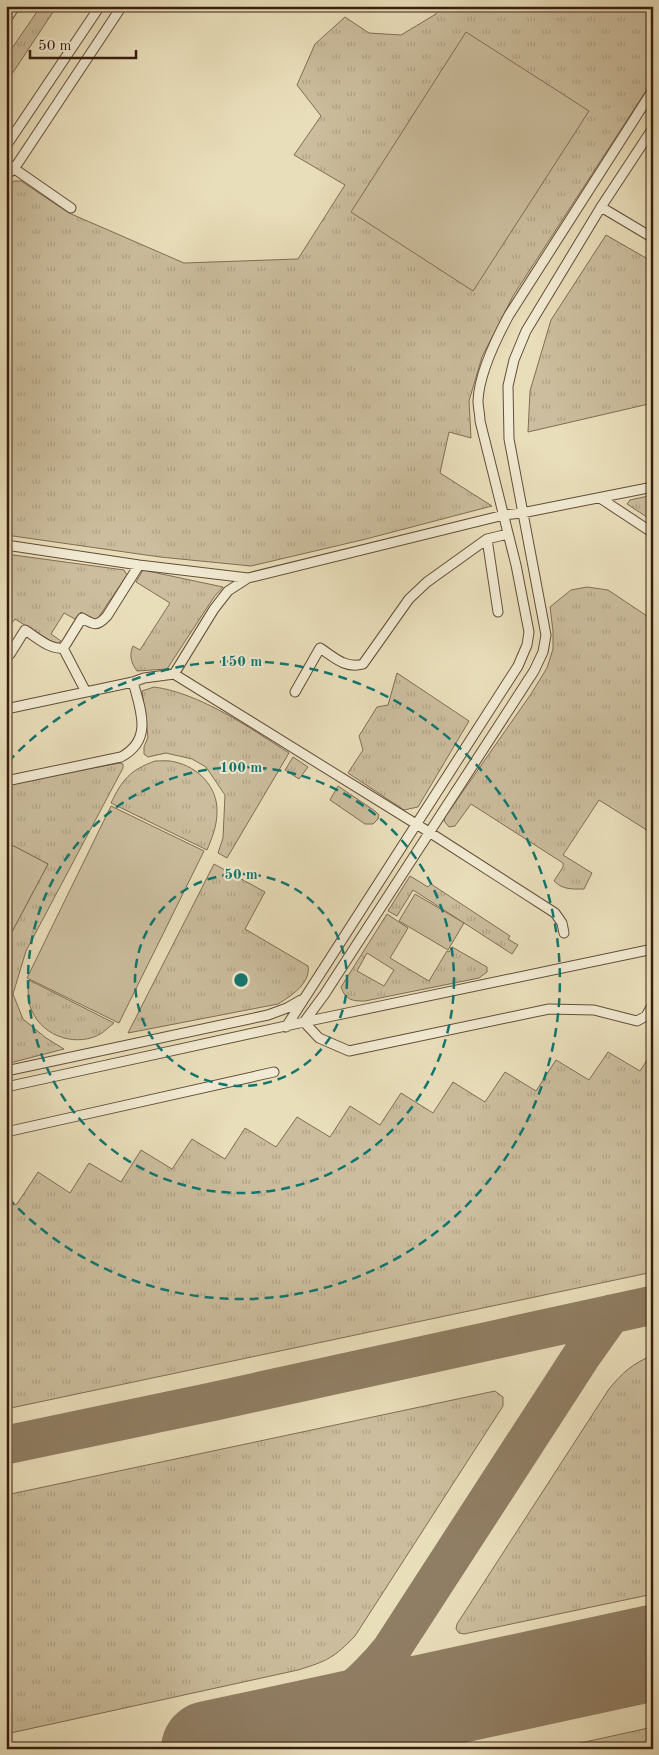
<svg xmlns="http://www.w3.org/2000/svg" width="659" height="1755" font-family="'Old Standard TT',serif">
	<style>
		.grass { fill: url(#grass-tufts); stroke: #826d56; fill-rule: evenodd }
		.garden { fill: #cbbd9d; stroke: #826d56 }
		.lines { fill: none; stroke-linecap: round; stroke-linejoin: round }
		.taxiway { stroke: #907e64; stroke-width: 39 }
		.runway { stroke: #907e64; stroke-width: 96 }
		.service-casing { stroke: #644d39; stroke-width: 11 }
		.service { stroke: #f1ead2; stroke-width: 9 }
		.ring { fill: none; stroke: #0f766e; stroke-width: 2.5; stroke-dasharray: 9 6 }
		.centre { fill: #0f766e; stroke: #f1ead2; stroke-width: 2.5 }
		.ring-label { font-size: 15px; text-anchor: middle; font-weight: bold; fill: #0f766e; stroke: #f1ead2; stroke-width: 4; stroke-linejoin: round; paint-order: stroke }
	</style>
	<defs>
		<pattern id="grass-tufts" width="24" height="20" patternUnits="userSpaceOnUse" patternTransform="scale(1.25)"><rect width="24" height="20" fill="#cbbd9d"/><path d="M3 7l-1-3M5 7V3M7 7l1-3M15 17l-1-3M17 17v-4M19 17l1-3" fill="none" stroke="#afa286"/></pattern>
	</defs>
	<rect width="100%" height="100%" fill="#e9deba"/>
	<filter id="stains"><feTurbulence type="fractalNoise" baseFrequency=".004" numOctaves="4"/><feColorMatrix values="0 0 0 0 .2 0 0 0 0 .09 0 0 0 0 .02 0 0 0 .5 -.17"/></filter>
	<radialGradient id="worn" r=".72"><stop offset=".6" stop-color="#630" stop-opacity="0"/><stop offset="1" stop-color="#630" stop-opacity=".3"/></radialGradient>
	<path class="grass" d="M41 6H57L6 83V57Z
		M437 6H653V80L513 296 482 357 469 401 471 438 449 432 440 473 492 506 366 539 251 566 160 557 6 535V192L14 181H21L69 213 184 263 298 259 345 185 294 155 321 116 297 85 315 44 345 17 369 33 401 35 436 14Z
		M606 235 653 262V403L528 432 530 391 551 320Z
		M653 495V521L627 504 630 500Z
		M6 554 124 570 127 575 98 618 93 620 81 612 75 619 64 613 51 634 61 641 57 645 15 619 6 631Z
		M143 570 223 587 214 597 167 669 137 671C131 663 129 655 133 646L140 650 170 603 136 582Z
		M587 587 608 590 653 620V834L599 800 563 855 592 873 584 889C572 889 563 890 554 881L563 867V863L471 804 455 826 449 827 444 821 445 817 531 694 547 668 553 649V631L550 607 571 590Z
		M397 673 469 721 418 807 404 810 348 773 363 750 359 736 377 707 388 705Z
		M154 687C200 693 250 728 289 753L227 858 218 853 223 838 225 795 206 767 192 759 166 753 148 757 144 754V747L148 737 142 691Z
		M293 757 308 767 299 779 285 770Z
		M155 761C161 761 169 760 175 762 198 767 218 787 217 812 217 826 212 838 207 850L111 803C122 780 130 770 155 761Z
		M120 763 123 764V768L26 951 13 994 23 1019 46 1038 64 1049 6 1064V943L48 864 6 842V784Z
		M338 786 375 811 379 815 378 819 373 824H365L330 800Z
		M214 864 265 892 245 929 308 966C311 983 291 996 278 1004L128 1033Z
		M410 876 428 887 431 884 510 936 508 939 518 945 512 954 413 890 397 916 388 911Z
		M387 914 408 928 390 958 429 981 447 951 449 952 452 947 487 967V972L479 978 365 1001C351 1001 346 1000 341 987ZM367 953 394 970 384 986 357 971Z
		M29 980 114 1023C110 1026 106 1030 102 1033 78 1048 43 1037 32 1011 27 1001 28 991 29 980Z
		M653 1051V1272L6 1409V1207L17 1204 38 1172 70 1193 89 1163 121 1182 141 1150 172 1169 192 1139 225 1159 245 1128 276 1147 297 1117 330 1137 350 1106 380 1125 401 1093 433 1113 453 1082 485 1102 505 1072 536 1091 556 1060 589 1080 608 1052 640 1071Z
		M653 1355V1594L464 1634 459 1633 456 1629 457 1624 609 1389C623 1372 632 1364 653 1355Z
		M495 1391 503 1397V1406L355 1636C334 1658 327 1661 298 1670L6 1734V1495Z
		M653 1727V1749H553Z"/>
	<path class="garden" d="M466 32 589 111 473 291 351 212Z
		M111 806 204 851 119 1023 27 978Z
		M6 842 48 864 6 943Z
		M415 894 464 923 448 950 399 921Z"/>
	<g class="lines">
		<path class="taxiway" d="M6 1445 211 1402 653 1305
			M444 1698C437 1698 430 1699 424 1698 397 1694 391 1674 391 1650L582 1355 611 1314
			M245 1741C266 1734 288 1728 308 1719 340 1704 369 1677 391 1650"/>
		<path class="runway" d="M209 1749 653 1653"/>
		<g class="service-casing">
			<path id="service" d="M6 20 15 6
				M653 128 601 207 526 331 514 360 508 386 509 439 546 635 543 652 534 671 324 995 304 1022 319 1038 349 1051 549 1009 594 1010 637 1021 646 1016 653 1004
				M6 146 100 6
				M6 163 71 208
				M6 175 14 169 122 6
				M601 207 653 238
				M600 498 653 533
				M487 539 498 612
				M6 545 139 565 248 578
				M63 648 86 692
				M6 656 10 654 25 630C36 637 50 650 63 648L66 644 82 618C94 625 97 627 107 616L139 565
				M174 674 214 609 228 591 248 578 504 515 522 513 653 487
				M295 692 320 648C334 657 345 669 363 664L409 599 427 582 487 539 508 534
				M6 709 133 682 144 678 174 674 429 832 555 913 562 923 564 933
				M6 781 121 757C153 740 141 711 133 682
				M286 1027 518 666 527 645 529 632 516 565 480 421C480 414 478 407 478 401 479 373 496 339 509 315L653 90
				M6 1071 268 1015 287 1008 301 1000
				M6 1087 304 1022 653 949
				M6 1132 274 1072"/>
		</g>
		<use href="#service" class="service"/>
	</g>
	<g class="ring">
		<circle cx="241" cy="980" r="106"/>
		<circle cx="241" cy="980" r="213"/>
		<path d="M8 762A319 319 0 1 1 8 1198"/>
	</g>
	<circle cx="241" cy="980" r="8" class="centre"/>
	<g class="ring-label">
		<text x="241" y="666">150 m</text>
		<text x="241" y="772">100 m</text>
		<text x="241" y="879">50 m</text>
	</g>
	<rect width="659" height="1755" fill="none" stroke="#e9deba" stroke-width="25"/>
	<rect x="8" y="8" width="644" height="1740" fill="none" stroke="#381d0e" stroke-width="2.5"/>
	<rect x="12" y="12" width="634" height="1730" fill="none" stroke="#381d0e"/>
	<path d="M30 50v8h106v-8" fill="none" stroke="#381d0e" stroke-width="2.5"/>
	<text x="38" y="50" font-size="15" fill="#381d0e" stroke="#f1ead2" stroke-width="4" paint-order="stroke">50 m</text>
	<rect width="100%" height="100%" filter="url(#stains)"/>
	<rect width="100%" height="100%" fill="url(#worn)"/>
</svg>
